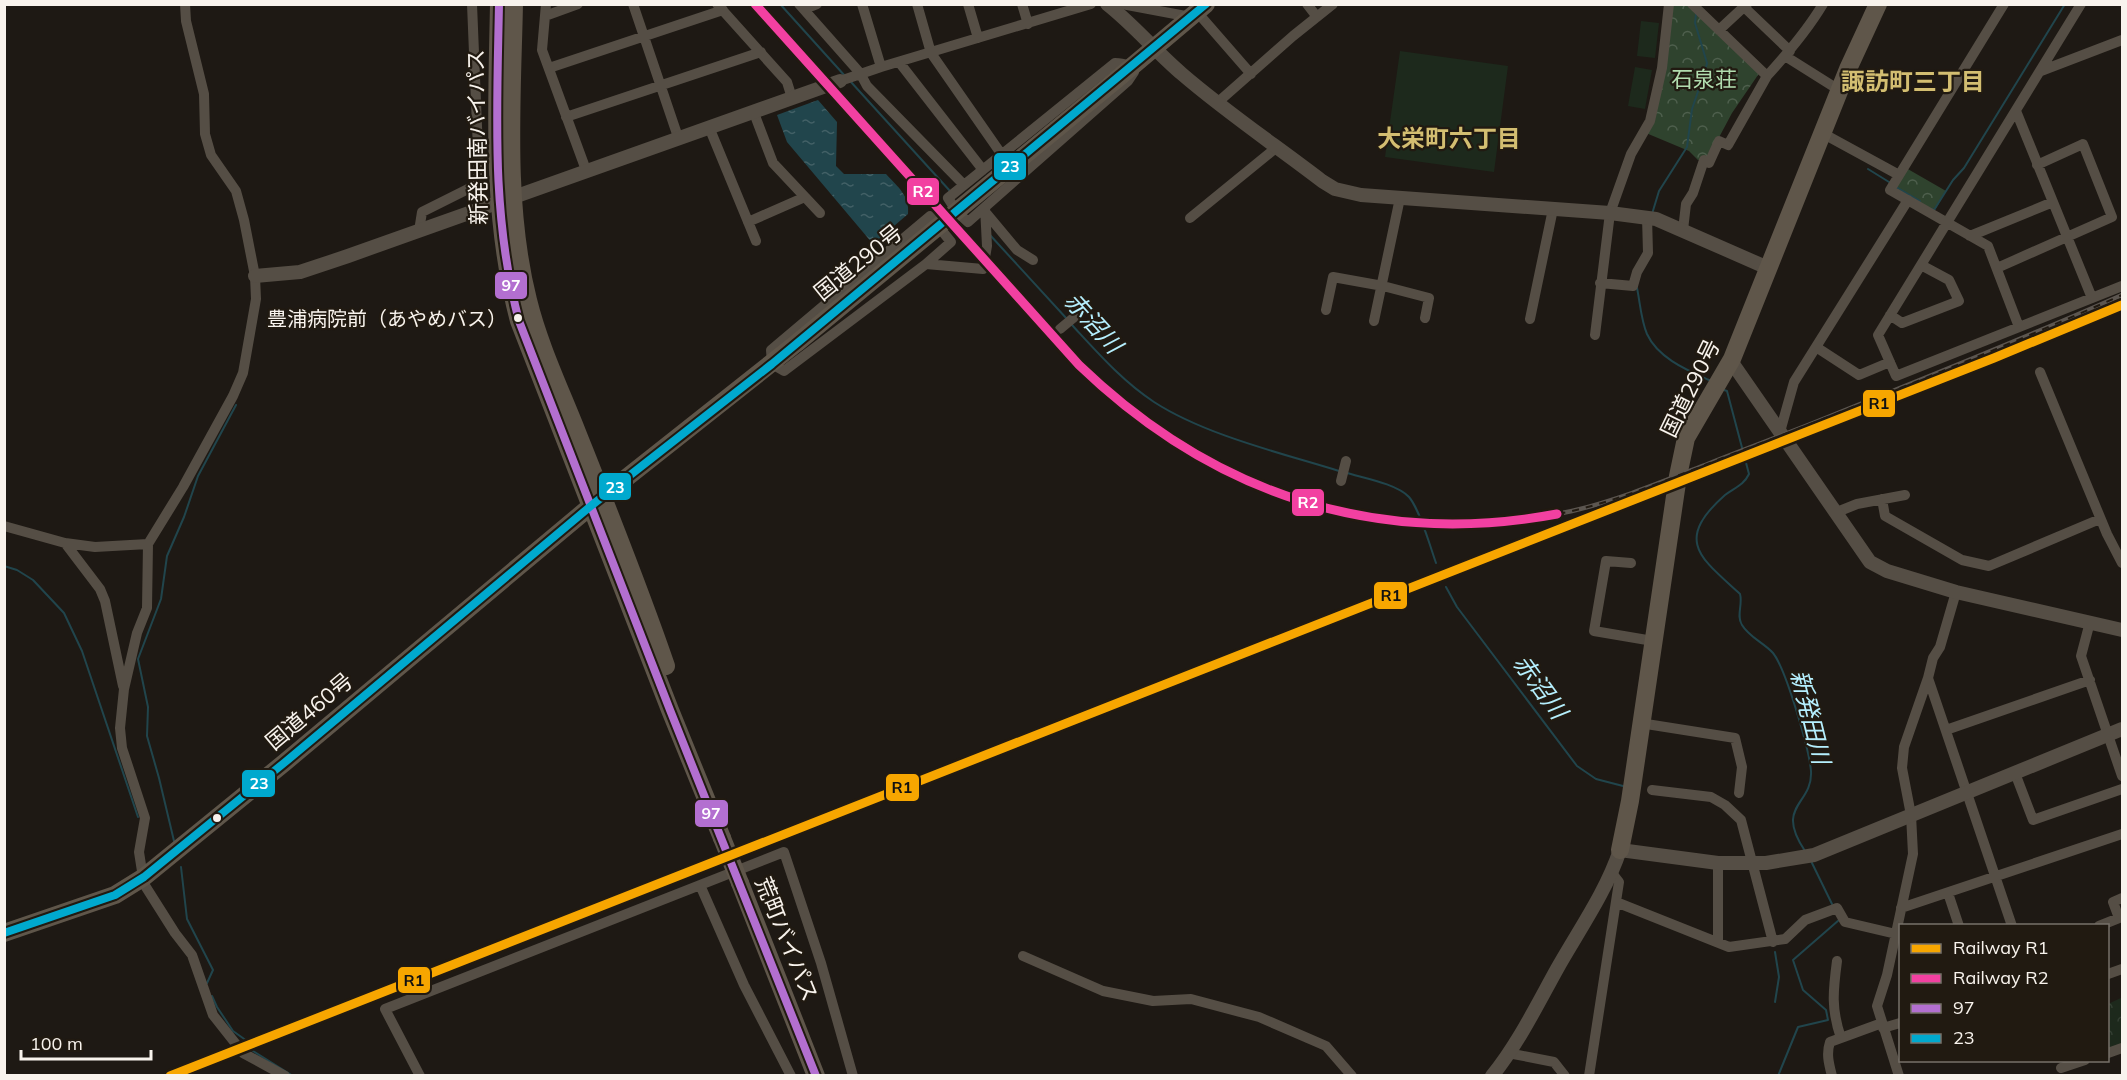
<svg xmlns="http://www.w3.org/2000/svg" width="2127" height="1080" font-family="Mulish,'Noto Sans JP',sans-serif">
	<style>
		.green { fill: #1d291c }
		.forest { fill: url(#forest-crowns) }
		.park { fill: url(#park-crowns) }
		.water { fill: url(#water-ripples) }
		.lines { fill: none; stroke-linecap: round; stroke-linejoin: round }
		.stream { stroke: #21454c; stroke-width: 2 }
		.minor { stroke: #554e45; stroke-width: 10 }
		.tertiary { stroke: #554e45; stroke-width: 14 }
		.trunk { stroke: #5f564a; stroke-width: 18 }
		.rail-casing { stroke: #5c5650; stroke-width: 4.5 }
		.rail { stroke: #211a11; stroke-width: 2; stroke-dasharray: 7; stroke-linecap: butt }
		.trunk-bridge { stroke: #5f564a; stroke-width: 18 }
		.bus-1-casing { stroke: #211a11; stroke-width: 12 }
		.bus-2-casing { stroke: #211a11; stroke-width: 12 }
		.bus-1 { stroke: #b36fd0; stroke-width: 8 }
		.bus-2 { stroke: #00a9ce; stroke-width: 8 }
		.rail-1-casing { stroke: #211a11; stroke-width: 14 }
		.rail-2-casing { stroke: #211a11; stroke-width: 14 }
		.rail-1 { stroke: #f7a600; stroke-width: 9 }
		.rail-2 { stroke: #f240a1; stroke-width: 9 }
		.bus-dot { fill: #f8f3ed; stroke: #211a11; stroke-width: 2 }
		.labels { text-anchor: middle; stroke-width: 4.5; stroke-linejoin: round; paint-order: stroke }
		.bus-label { font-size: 20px; fill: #f8f3ed; stroke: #211a11; text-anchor: end }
		.park-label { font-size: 22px; fill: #b1ddaf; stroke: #211a11 }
		.street-label { font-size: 22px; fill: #f8f3ed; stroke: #211a11 }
		.neighbourhood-label { font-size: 24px; font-weight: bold; fill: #d3be71; stroke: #211a11 }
		.water-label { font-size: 24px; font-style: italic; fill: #b5effe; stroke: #211a11 }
		.line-badge { stroke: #211a11; stroke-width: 2 }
		.badge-label { font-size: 16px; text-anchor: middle; font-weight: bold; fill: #fff }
		.pale-badge-label { font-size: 16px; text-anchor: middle; font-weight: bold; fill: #111 }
	</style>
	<defs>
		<pattern id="forest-crowns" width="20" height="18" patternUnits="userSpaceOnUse" patternTransform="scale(1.5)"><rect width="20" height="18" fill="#2f432e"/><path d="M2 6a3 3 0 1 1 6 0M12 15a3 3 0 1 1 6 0" fill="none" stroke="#4e5f4d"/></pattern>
		<pattern id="park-crowns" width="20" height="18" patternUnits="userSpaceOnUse" patternTransform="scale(1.5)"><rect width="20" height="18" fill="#1d291c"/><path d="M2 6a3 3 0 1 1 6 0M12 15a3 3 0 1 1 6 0" fill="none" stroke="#333e32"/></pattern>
		<pattern id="water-ripples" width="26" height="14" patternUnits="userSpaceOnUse" patternTransform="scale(1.5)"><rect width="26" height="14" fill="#21454c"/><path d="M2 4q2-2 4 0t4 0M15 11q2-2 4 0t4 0" fill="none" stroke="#426066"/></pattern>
	</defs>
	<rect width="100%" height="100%" fill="#1e1914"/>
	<path class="green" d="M1641 21 1659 23 1655 58 1637 56Z
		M1400 51 1508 66 1494 172 1385 157Z
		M1635 67 1652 70 1645 109 1628 106Z"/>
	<path class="forest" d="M1670 5H1689L1760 72 1732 113 1708 158 1698 160 1689 151 1646 133Z
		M1906 168 1946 191 1934 212 1895 188Z"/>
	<path class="park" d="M2121 998 2122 1002V1044L2108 1049V1004Z"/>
	<path class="water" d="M818 100 837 122 836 166 844 174H886C898 187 910 196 908 214L873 244 787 142 777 115Z"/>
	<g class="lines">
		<path class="stream" d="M780 4 845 76
			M851 82 950 191
			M1868 169 1889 182
			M1896 187 1920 201
			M1932 209 1934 210 1953 180 1964 168 2065 4
			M1652 214 1659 191 1687 147 1692 109 1705 71 1707 63 1695 23 1696 14
			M990 235 1067 319
			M1637 288C1640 302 1641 320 1647 334 1658 358 1687 370 1709 380
			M1071 324C1097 352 1122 381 1154 402 1205 435 1281 453 1339 471
			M1724 390 1727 391 1749 474C1744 485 1734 488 1725 495 1673 541 1701 558 1740 594 1743 604 1736 616 1742 625 1749 637 1764 643 1773 653 1786 669 1809 749 1811 771 1813 805 1774 805 1805 851
			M1347 473C1364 478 1397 484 1409 497 1420 510 1430 546 1436 563
			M4 566 17 570 33 580 64 613 82 651 138 817
			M1446 587 1457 607 1577 766 1596 779 1623 786
			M174 841 159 778 147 736 148 707 138 659 161 599 167 556 184 517 198 476 236 405
			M1811 861 1832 904
			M181 867 187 919 213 970 207 983
			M1775 952 1779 977 1775 1002
			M212 996 217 1007 233 1031 247 1041 253 1051 293 1076
			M1778 1076 1798 1027 1828 1020 1826 1010 1803 990 1793 960 1839 920"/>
		<path class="minor" d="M185 4 186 21 204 94 205 134 211 155 236 191 244 220 255 276 256 299 243 373 233 396 183 487 148 544 147 608 137 633 124 689 120 728 122 748 145 818 139 852 144 884 175 933 192 955 213 1015 243 1053 285 1076
			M546 4 542 50 586 170
			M633 4 678 137
			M717 4 787 82 792 98
			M799 4 860 73 867 86 964 185
			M862 4 881 67
			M917 4 931 53 1002 155
			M968 4 978 38
			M1022 4 1028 24
			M1122 4 1191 17
			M1307 4 1317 17
			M1692 4 1767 76C1788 53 1807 31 1823 4
			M2004 4 1890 190 1988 246 2019 327
			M2081 4 1878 335 1896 376 2122 286
			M812 6 817 4
			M1744 7 1790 51
			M1197 12 1251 74
			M545 16 578 4
			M1719 30 1747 4
			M1785 56 1839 90
			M899 62 983 170
			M1115 63C1123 63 1130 65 1134 72L1128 81 968 222 957 212 948 198Z
			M549 68 723 10
			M2041 71 2122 40
			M840 81 881 67 1091 4
			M1217 103 1293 36 1333 4
			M2016 111 2092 298
			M754 113 773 163 820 213
			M566 117 761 52
			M709 127 756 241
			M1822 133 1899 175
			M986 213 1017 250 1033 260
			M930 216 951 242 926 264 784 371 772 364 771 350Z
			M1190 218 1277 147
			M748 222 805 197
			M1683 230 1686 204 1693 193 1704 160 1709 163 1719 141 1728 145 1767 76
			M419 231 422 212 472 187 479 175 472 4
			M1970 236 2053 202
			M926 264 983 269 987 246 985 207
			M1997 268 2112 217 2083 144 2037 165
			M1600 283 1633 286 1637 272 1648 253 1647 217
			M1326 310 1333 277 1383 286 1429 298 1425 318
			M1890 315 1902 323 1959 301 1949 280 1921 265
			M1530 319 1553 209
			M1374 321 1400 198
			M1060 329 1078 314
			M1595 335 1610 213 1631 154 1650 121 1662 68 1669 4
			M1816 347 1859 375 1890 362
			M2040 372 2107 534 2122 563
			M1780 432 1794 382 1908 200
			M1341 481 1346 461
			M1882 499 1885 516 1962 560 1989 566 2100 519
			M1837 512 1857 504 1905 495
			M4 526 65 543 95 547 148 544
			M65 543 100 589 105 601 123 686
			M1631 563 1606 561 1594 631 1653 641
			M2090 622 2081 656 2122 776
			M1928 678 2012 926
			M1640 723 1735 738 1742 767 1739 793
			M1946 730 2090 680
			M2015 773 2033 820 2122 789
			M1652 790 1711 797 1725 805 1741 820 1773 942
			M1718 863V941
			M700 885 744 985 791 1076
			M1948 893 1959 926
			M1616 902 1729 947 1785 939 1805 920 1837 908 1845 922 1896 934
			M1901 908 2122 834
			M2099 926 2119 918 2113 902 2122 898
			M1023 956 1103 991 1153 1001 1191 999 1259 1017 1326 1046 1352 1076
			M1837 961C1833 991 1831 1009 1841 1038
			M2108 974 2122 969
			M1883 1028 1900 1023
			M1508 1053 1554 1062 1565 1076
			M2108 1053 2122 1048
			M2061 1068 2085 1060
			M420 1076 385 1009 784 852 821 963 853 1076
			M1589 1076 1619 882 1612 873
			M1832 1076C1829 1064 1826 1054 1830 1042L1882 1023
			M1899 1076 1877 1006 1887 975 1913 854 1911 815 1902 768 1904 747 1928 678 1933 658 1940 647 1956 592"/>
		<path class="tertiary" d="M1107 4C1134 25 1156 52 1182 74 1226 112 1275 145 1322 181L1335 189 1361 195 1610 213 1656 219 1768 268
			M255 276 300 272 348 256C512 197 676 139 840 81
			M1732 359 1733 364 1870 562 1887 571 1956 592 2122 630
			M1492 1076C1518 1044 1537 1005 1557 969 1579 930 1606 892 1620 850L1718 863H1766L1814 855 2122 729"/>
		<path class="trunk" d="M499 4C497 113 491 215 519 321L670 710 722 838
			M514 4C512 101 504 205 528 300 539 345 560 389 577 432 608 510 639 587 666 666
			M1117 79 1206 4
			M1620 850 1630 801 1678 476 1686 438 1732 359 1848 69 1878 4
			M740 883 816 1076
			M4 933 115 895 144 877 284 763 592 505 798 342"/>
		<g class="rail-casing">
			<path id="rail" d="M755 4C831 89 906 174 983 258 1024 304 1063 354 1110 394 1236 503 1408 548 1572 511 1619 500 1664 481 1710 463 1742 450 1775 438 1808 425 1913 383 2019 341 2122 295"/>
		</g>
		<use href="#rail" class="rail"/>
		<path class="trunk-bridge" d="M798 342 1117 79
			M722 838 740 883"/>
		<g class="bus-1-casing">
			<path id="bus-1" d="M499 4C497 113 491 215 519 321L670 710 816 1076"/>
		</g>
		<g class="bus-2-casing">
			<path id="bus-2" d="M4 933 115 895 144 877 284 763 592 505 772 364 1206 4"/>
		</g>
		<use href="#bus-1" class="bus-1"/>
		<use href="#bus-2" class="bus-2"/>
		<g class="rail-1-casing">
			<path id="rail-1" d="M170 1076 1994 358 2122 305"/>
		</g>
		<g class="rail-2-casing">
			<path id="rail-2" d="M755 4 1079 365C1212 493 1374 548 1557 514"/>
		</g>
		<use href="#rail-1" class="rail-1"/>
		<use href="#rail-2" class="rail-2"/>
	</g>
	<g class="bus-dot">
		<circle cx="518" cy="318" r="5"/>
		<circle cx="217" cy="818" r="5"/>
	</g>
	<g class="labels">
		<g class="bus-label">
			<text x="507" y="326">豊浦病院前（あやめバス）</text>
		</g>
		<g class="park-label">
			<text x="1704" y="87">石泉荘</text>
		</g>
		<g class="street-label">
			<text transform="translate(477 137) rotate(-91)" y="8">新発田南バイパス</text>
			<text transform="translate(858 262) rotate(-39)" y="8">国道290号</text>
			<text transform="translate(1690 388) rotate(-64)" y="8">国道290号</text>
			<text transform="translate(309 711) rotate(-40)" y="8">国道460号</text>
			<text transform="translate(787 939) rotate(68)" y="8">荒町バイパス</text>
		</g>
		<g class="neighbourhood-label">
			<text x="1913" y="90">諏訪町三丁目</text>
			<text x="1449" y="147">大栄町六丁目</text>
		</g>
		<g class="water-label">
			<text transform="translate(1093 323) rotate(48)" y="8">赤沼川</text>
			<text transform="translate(1540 687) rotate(54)" y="8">赤沼川</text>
			<text transform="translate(1810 717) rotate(76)" y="8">新発田川</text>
		</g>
	</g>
	<g class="line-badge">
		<rect x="993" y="152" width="34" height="29" rx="6" fill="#00a9ce"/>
		<rect x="906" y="177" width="34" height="29" rx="6" fill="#f240a1"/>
		<rect x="494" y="271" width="34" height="29" rx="6" fill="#b36fd0"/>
		<rect x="1862" y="389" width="34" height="29" rx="6" fill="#f7a600"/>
		<rect x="598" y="472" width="34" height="29" rx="6" fill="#00a9ce"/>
		<rect x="1291" y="488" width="34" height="29" rx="6" fill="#f240a1"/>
		<rect x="1373" y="581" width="35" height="29" rx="6" fill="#f7a600"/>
		<rect x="241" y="769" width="35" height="29" rx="6" fill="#00a9ce"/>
		<rect x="885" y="773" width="35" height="29" rx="6" fill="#f7a600"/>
		<rect x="694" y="799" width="35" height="29" rx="6" fill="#b36fd0"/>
		<rect x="397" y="966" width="34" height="28" rx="6" fill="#f7a600"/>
	</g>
	<g class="badge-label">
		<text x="1010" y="172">23</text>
		<text x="923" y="197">R2</text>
		<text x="511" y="291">97</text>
		<text x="615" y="493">23</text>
		<text x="1308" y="508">R2</text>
		<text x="259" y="789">23</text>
		<text x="711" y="819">97</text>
	</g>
	<g class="pale-badge-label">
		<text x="1879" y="409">R1</text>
		<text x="1391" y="601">R1</text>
		<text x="902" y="793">R1</text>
		<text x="414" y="986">R1</text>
	</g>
	<rect width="2127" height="1080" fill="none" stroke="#f8f3ed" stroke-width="12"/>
	<rect x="1899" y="924" width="210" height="138" fill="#211a11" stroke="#777169" stroke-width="1.5"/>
	<rect x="1911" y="944" width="30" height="9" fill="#f7a600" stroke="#777169" stroke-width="1.5"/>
	<text x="1953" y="954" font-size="18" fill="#f8f3ed">Railway R1</text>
	<rect x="1911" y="974" width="30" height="9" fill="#f240a1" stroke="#777169" stroke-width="1.5"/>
	<text x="1953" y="984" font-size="18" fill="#f8f3ed">Railway R2</text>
	<rect x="1911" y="1004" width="30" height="9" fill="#b36fd0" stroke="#777169" stroke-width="1.5"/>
	<text x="1953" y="1014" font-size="18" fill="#f8f3ed">97</text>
	<rect x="1911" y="1034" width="30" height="9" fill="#00a9ce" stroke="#777169" stroke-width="1.5"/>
	<text x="1953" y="1044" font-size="18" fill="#f8f3ed">23</text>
	<path d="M21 1050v9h130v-9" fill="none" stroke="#f8f3ed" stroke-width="3"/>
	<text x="30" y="1050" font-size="18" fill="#f8f3ed" stroke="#211a11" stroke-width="4.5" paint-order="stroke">100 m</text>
</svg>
